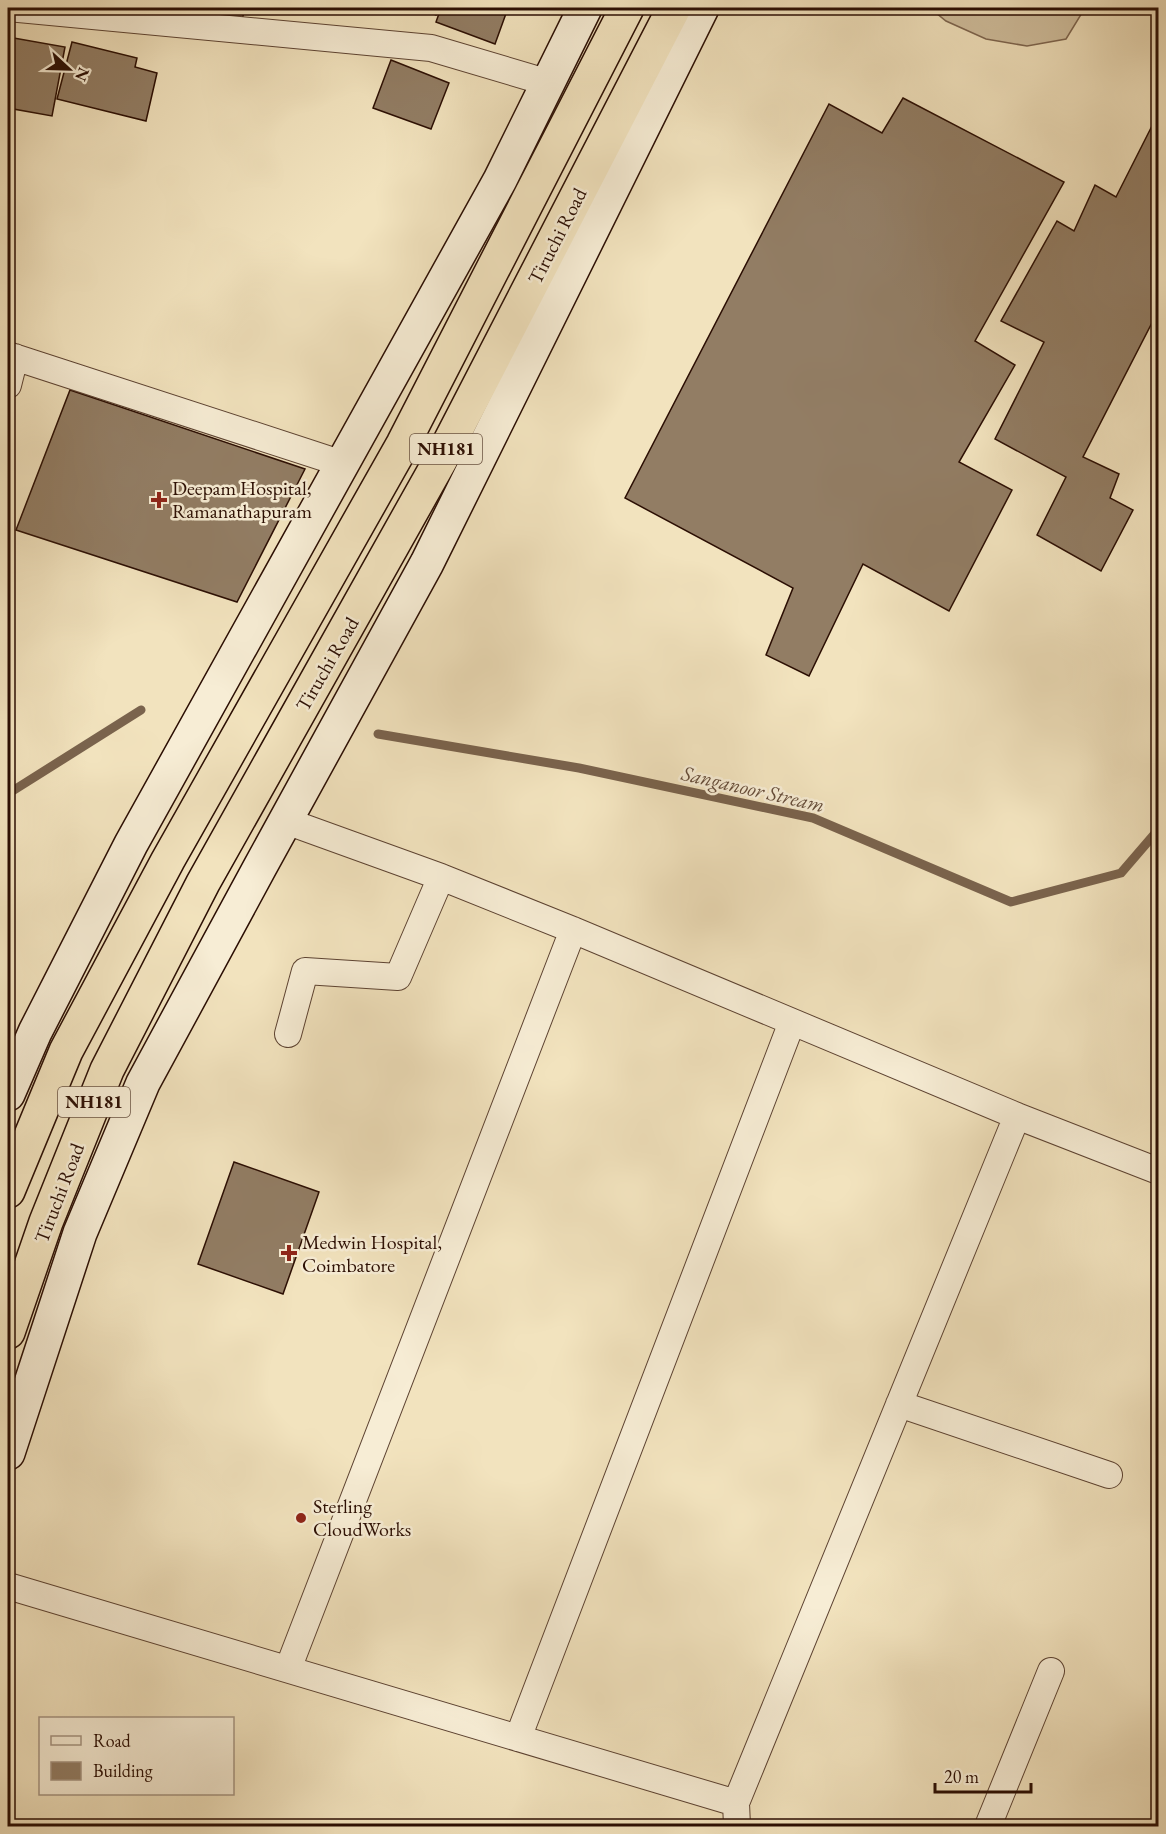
<svg xmlns="http://www.w3.org/2000/svg" width="1166" height="1834" font-family="'EB Garamond',serif">
	<style>
		.green { fill: #d0bf9e; stroke: #7e6650; stroke-width: 1.5 }
		.lines { fill: none; stroke-linecap: round; stroke-linejoin: round }
		.stream { stroke: #7a634d; stroke-width: 9 }
		.building { fill: #927d64; stroke: #2b0e03; stroke-width: 1.5 }
		.street-casing { stroke: #5d4332; stroke-width: 28 }
		.secondary-casing { stroke: #2b0e03; stroke-width: 36 }
		.highway-casing { stroke: #2b0e03; stroke-width: 36 }
		.street { stroke: #f7edd5; stroke-width: 26 }
		.secondary { stroke: #f7edd5; stroke-width: 33 }
		.highway { stroke: #f2e3be; stroke-width: 33 }
		.poi-dot { fill: #8f2418; stroke: #f7edd5; stroke-width: 2 }
		.labels { text-anchor: middle; stroke-width: 5; stroke-linejoin: round; paint-order: stroke }
		.shield { fill: #f7edd5; stroke: #685142; stroke-width: 1.5 }
		.shield-label { font-size: 18px; font-weight: bold; fill: #2b0e03 }
		.street-label { font-size: 20px; fill: #2b0e03; stroke: #f7edd5 }
		.poi-label { font-size: 20px; fill: #2b0e03; stroke: #f7edd5; text-anchor: start }
		.water-label { font-size: 21px; font-style: italic; fill: #664d3a; stroke: #f7edd5 }
	</style>
	<rect width="100%" height="100%" fill="#f2e3be"/>
	<filter id="stains"><feTurbulence type="fractalNoise" baseFrequency=".00333" numOctaves="4"/><feColorMatrix values="0 0 0 0 .2 0 0 0 0 .09 0 0 0 0 .02 0 0 0 .5 -.17"/></filter>
	<radialGradient id="worn" r=".72"><stop offset=".6" stop-color="#630" stop-opacity="0"/><stop offset="1" stop-color="#630" stop-opacity=".3"/></radialGradient>
	<path class="green" d="M930 8H1085L1066 39 1027 46 986 39 946 21Z"/>
	<g class="lines">
		<path class="stream" d="M378 734 579 768 813 818 1011 902 1121 873 1158 830
			M8 791 14 790 141 710"/>
	</g>
	<path class="building" d="M191 8H245L242 20Z
		M422 8H438L436 15 422 9Z
		M441 8H508L495 44 436 22Z
		M8 37 65 47 52 116 8 108Z
		M72 42 137 58 135 67 157 73 146 121 57 99Z
		M391 60 449 83 431 129 373 108Z
		M903 98 1064 182 975 341 1015 365 959 462 1012 490 949 611 863 564 809 676 766 655 793 588 625 498 829 104 882 133Z
		M1158 114V311L1083 457 1119 474 1110 498 1133 510 1101 571 1037 535 1066 477 995 439 1044 342 1001 321 1057 221 1074 231 1095 185 1116 197Z
		M70 390 305 469 237 602 16 530Z
		M234 1162 319 1192 283 1294 198 1264Z"/>
	<g class="lines">
		<g class="street-casing">
			<path id="street" d="M8 8 431 48 549 83
				M8 355 343 464
				M8 385 15 357
				M286 821 441 877 573 930 1017 1116 736 1803 737 1826
				M288 1034 305 971 398 977 441 877
				M1017 1116 1158 1171
				M899 1404 1109 1475
				M8 1586 736 1803
				M288 1669 573 930
				M518 1738 792 1022
				M988 1826 1051 1671"/>
		</g>
		<g class="secondary-casing">
			<path id="secondary" d="M8 1094 35 1032 131 844 500 180 585 8
				M8 1453 80 1233 143 1083 260 867 427 563 702 8"/>
		</g>
		<g class="highway-casing">
			<path id="highway" d="M8 1191 66 1051 168 860 403 444 627 8
				M8 1332 46 1222 107 1070 203 883 441 459 674 8"/>
		</g>
		<use href="#street" class="street"/>
		<use href="#secondary" class="secondary"/>
		<use href="#highway" class="highway"/>
	</g>
	<g class="poi-dot">
		<path d="M156 491h6v6h6v6h-6v6h-6v-6h-6v-6h6z"/>
		<path d="M286 1244h6v6h6v6h-6v6h-6v-6h-6v-6h6z"/>
		<circle cx="301" cy="1518" r="6"/>
	</g>
	<g class="labels">
		<g class="shield">
			<rect x="410" y="434" width="72" height="30" rx="4.5"/>
			<rect x="58" y="1087" width="72" height="30" rx="4.5"/>
		</g>
		<g class="shield-label">
			<text x="446" y="455">NH181</text>
			<text x="94" y="1108">NH181</text>
		</g>
		<g class="street-label">
			<text transform="translate(557 236) rotate(-63)" y="7">Tiruchi Road</text>
			<text transform="translate(327 664) rotate(-60)" y="7">Tiruchi Road</text>
			<text transform="translate(59 1193) rotate(-69)" y="7">Tiruchi Road</text>
		</g>
		<g class="poi-label">
			<text x="172" y="495">Deepam Hospital,<tspan x="172" dy="23">Ramanathapuram</tspan></text>
			<text x="302" y="1249">Medwin Hospital,<tspan x="302" dy="23">Coimbatore</tspan></text>
			<text x="313" y="1513">Sterling<tspan x="313" dy="23">CloudWorks</tspan></text>
		</g>
		<g class="water-label">
			<text transform="translate(753 789) rotate(13)" y="7">Sanganoor Stream</text>
		</g>
	</g>
	<rect width="1166" height="1834" fill="none" stroke="#f2e3be" stroke-width="30"/>
	<rect x="9" y="9" width="1148" height="1816" fill="none" stroke="#2b0e03" stroke-width="3"/>
	<rect x="15" y="15" width="1136" height="1804" fill="none" stroke="#2b0e03" stroke-width="1.5"/>
	<rect x="39" y="1717" width="195" height="78" fill="#f7edd5" stroke="#a59481" stroke-width="1.5"/>
	<rect x="51" y="1736" width="30" height="9" fill="#f7edd5" stroke="#a59481" stroke-width="1.5"/>
	<text x="93" y="1747" font-size="18" fill="#2b0e03">Road</text>
	<rect x="51" y="1762" width="30" height="18" fill="#927d64" stroke="#a59481" stroke-width="1.5"/>
	<text x="93" y="1777" font-size="18" fill="#2b0e03">Building</text>
	<g transform="translate(69 69) rotate(112)" stroke="#f7edd5" stroke-width="4.5" paint-order="stroke">
	<path d="M0-4.5L10 22L0 15L-10 22Z" fill="#2b0e03"/>
	<text y="-9" font-size="16" font-weight="bold" text-anchor="middle" fill="#2b0e03">N</text>
	</g>
	<path d="M935 1783v9h96v-9" fill="none" stroke="#2b0e03" stroke-width="3"/>
	<text x="944" y="1783" font-size="18" fill="#2b0e03" stroke="#f7edd5" stroke-width="4.5" paint-order="stroke">20 m</text>
	<rect width="100%" height="100%" filter="url(#stains)"/>
	<rect width="100%" height="100%" fill="url(#worn)"/>
</svg>
